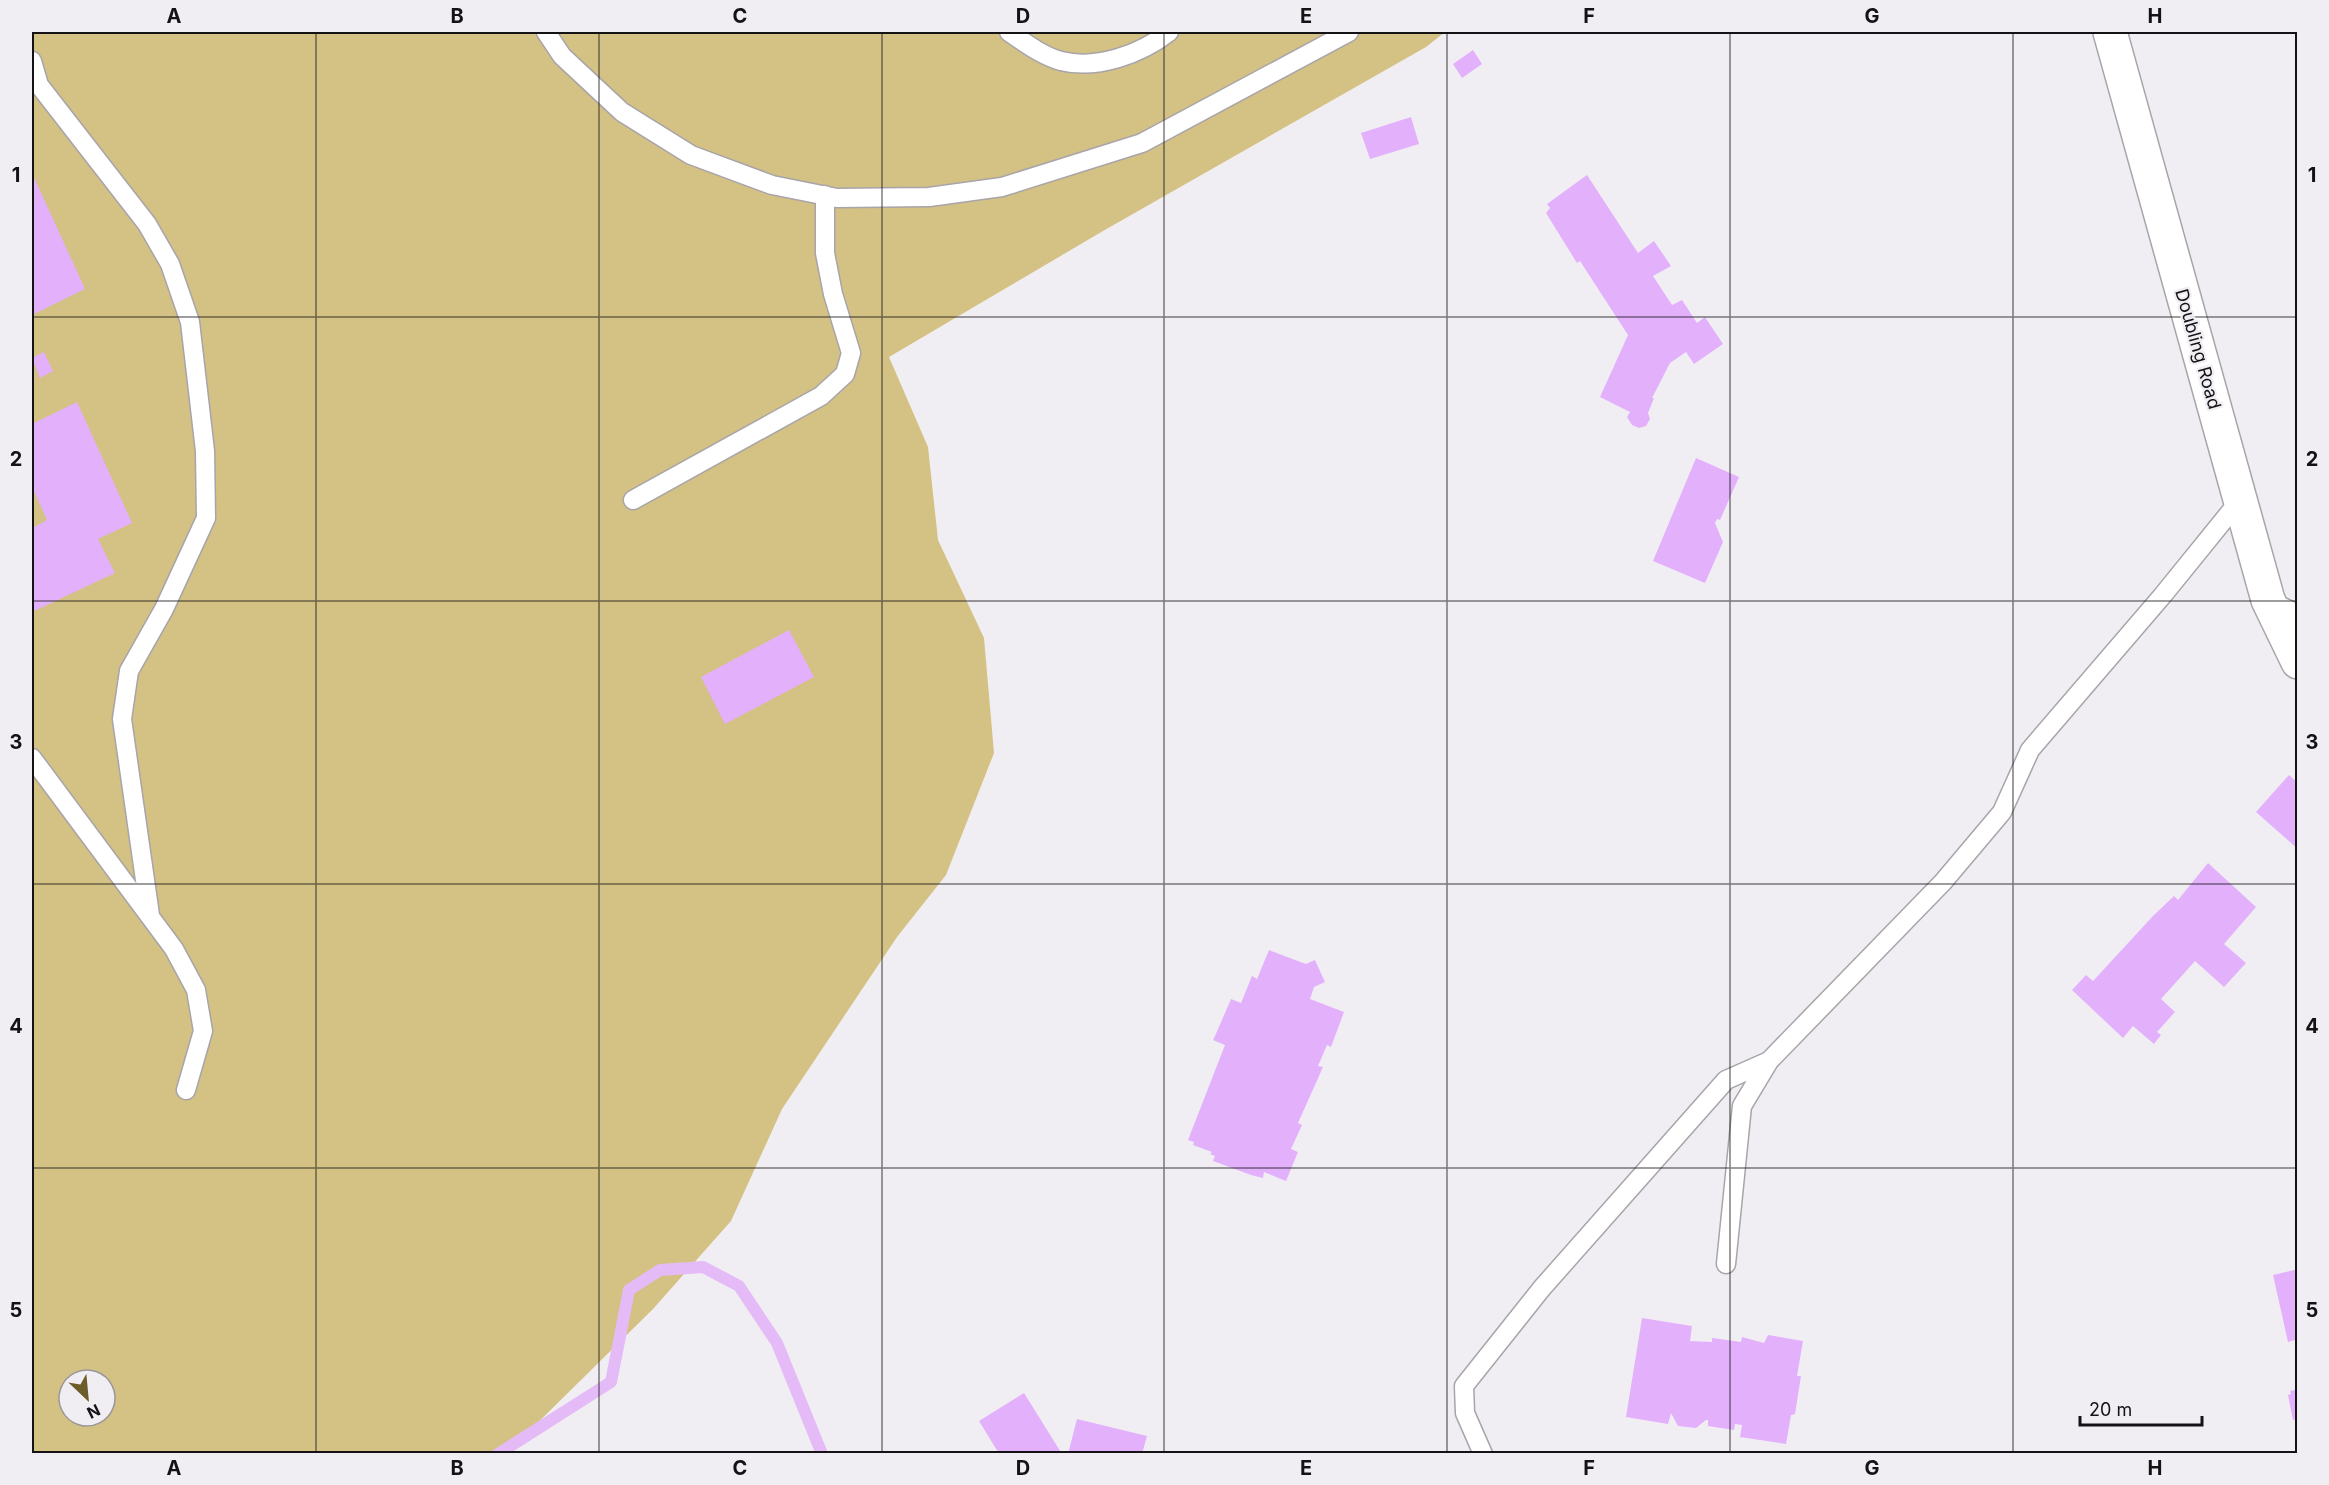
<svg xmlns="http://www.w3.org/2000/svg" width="2329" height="1485" font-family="Inter,sans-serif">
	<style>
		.green { fill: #d4c184; fill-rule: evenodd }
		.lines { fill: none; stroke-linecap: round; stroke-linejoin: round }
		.stream { stroke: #e4bbf7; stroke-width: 12 }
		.building { fill: #e3b0fc }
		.service-casing { stroke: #a8a4a9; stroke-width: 21 }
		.minor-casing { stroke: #a8a4a9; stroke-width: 36 }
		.service { stroke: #fff; stroke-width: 18 }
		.minor { stroke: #fff; stroke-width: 33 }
		.grid { fill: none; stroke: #141214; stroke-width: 1.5; stroke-opacity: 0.55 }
		.labels { text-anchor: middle; stroke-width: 4.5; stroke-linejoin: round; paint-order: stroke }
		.street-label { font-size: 18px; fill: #141214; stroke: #f1eef3 }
		.neatline { fill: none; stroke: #141214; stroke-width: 2 }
		.grid-label { font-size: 20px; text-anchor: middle; font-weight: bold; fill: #141214 }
	</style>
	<rect width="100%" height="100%" fill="#f1eef3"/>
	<path class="green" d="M32 32H1445L1426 47 1103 231 889 357 928 447 938 540 984 638 994 753 946 875 897 937 782 1109 731 1221 653 1309 507 1453H32ZM69 1380H105V1416H69Z"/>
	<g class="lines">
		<path class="stream" d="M498 1454 611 1382 629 1290 660 1270 703 1267 739 1286 777 1343 822 1454"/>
	</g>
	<path class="building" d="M1473 50 1482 64 1462 78 1453 64Z
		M1411 117 1419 144 1370 159 1361 133Z
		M32 173 85 289 32 315Z
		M1587 175 1638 253 1654 241 1671 266 1653 276 1672 305 1682 300 1697 323 1705 317 1723 344 1694 364 1686 352 1670 363 1652 398H1654L1648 413 1650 419 1646 426 1639 428 1632 425 1627 417 1630 412 1600 397 1628 335 1580 261 1577 263 1546 213 1550 208 1547 204Z
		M44 352 53 371 40 378 32 358Z
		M77 402 132 523 98 539 115 573 32 612V528L47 520 32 487V424Z
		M1696 458 1739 477 1720 520 1717 519 1715 523 1723 542 1705 583 1653 561Z
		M789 630 814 677 725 724 701 677Z
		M2289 775 2298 783V849L2256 812Z
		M2208 863 2256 907 2224 944 2246 963 2224 987 2195 961 2161 999 2175 1012 2157 1032 2161 1035 2154 1044 2133 1026 2123 1038 2072 990 2086 975 2093 981 2153 916 2174 896 2178 900Z
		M1269 950 1306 964 1315 960 1325 982 1314 987 1310 999 1344 1012 1331 1047 1327 1045 1318 1066 1323 1067 1298 1123 1302 1125 1291 1149 1298 1152 1286 1181 1264 1172 1263 1178 1251 1175 1213 1161 1215 1156 1210 1154 1212 1152 1193 1145 1194 1142 1188 1140 1225 1045 1213 1040 1215 1036 1231 999 1241 1003 1252 976 1257 979Z
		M2298 1269V1339L2288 1342 2273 1275Z
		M1642 1318 1692 1326 1690 1341 1712 1342V1338L1741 1342 1742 1337 1764 1343 1768 1335 1803 1341 1797 1376H1801L1795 1414 1791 1415 1786 1444 1740 1437 1742 1425 1735 1424 1734 1430 1708 1426V1420H1706L1696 1428 1678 1426 1671 1413 1668 1424 1626 1417Z
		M2298 1389V1419L2293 1420 2288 1395 2291 1394 2290 1391Z
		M1024 1393 1062 1454H995L998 1452 979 1421Z
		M1077 1419 1147 1436 1142 1454H1068Z"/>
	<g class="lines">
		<g class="service-casing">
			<path id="service" d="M546 32 562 56 622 112 691 155 772 185 837 198 929 197 1002 187 1142 143 1349 32
				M1009 32C1024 42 1042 56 1061 61 1097 70 1141 54 1169 32
				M32 61 39 85 147 224 170 264 190 322 205 451 206 518 164 609 129 671 122 719 150 915
				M633 500 821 396 845 374 851 353 833 294 825 253V195
				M2269 601 2298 614
				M32 758 174 949 196 990 203 1031 186 1090
				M1726 1264 1742 1106 1769 1061 1943 882 2002 812 2030 750 2163 595 2240 500
				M1483 1454 1465 1413 1464 1386 1542 1288 1726 1080 1769 1061"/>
		</g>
		<g class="minor-casing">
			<path id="minor" d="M2110 32 2268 600 2298 662"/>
		</g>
		<use href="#service" class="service"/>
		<use href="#minor" class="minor"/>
	</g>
	<path class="grid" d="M316 32V1454M599 32V1454M882 32V1454M1164 32V1454M1447 32V1454M1730 32V1454M2013 32V1454M32 317H2298M32 601H2298M32 884H2298M32 1168H2298"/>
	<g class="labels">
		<g class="street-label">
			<text transform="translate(2198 349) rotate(74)" y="6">Doubling Road</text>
		</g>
	</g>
	<rect width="2329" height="1485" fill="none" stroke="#f1eef3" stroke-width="66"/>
	<g transform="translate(87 1398) rotate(154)"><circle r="28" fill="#f1eef3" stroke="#99969a" stroke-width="1.5"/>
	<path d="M0-4.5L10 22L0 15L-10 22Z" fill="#6c5c2a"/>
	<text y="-9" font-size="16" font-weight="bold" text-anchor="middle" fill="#141214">N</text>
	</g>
	<path d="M2080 1416v9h122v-9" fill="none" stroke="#141214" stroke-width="3"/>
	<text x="2089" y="1416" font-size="18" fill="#141214" stroke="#f1eef3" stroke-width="4.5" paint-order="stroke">20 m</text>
	<rect x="33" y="33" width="2263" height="1419" class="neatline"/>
	<g class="grid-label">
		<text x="174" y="23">A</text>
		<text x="457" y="23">B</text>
		<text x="740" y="23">C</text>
		<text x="1023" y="23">D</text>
		<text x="1306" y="23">E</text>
		<text x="1589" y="23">F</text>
		<text x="1872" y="23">G</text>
		<text x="2155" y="23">H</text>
		<text x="16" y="182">1</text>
		<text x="2312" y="182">1</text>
		<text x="16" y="466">2</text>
		<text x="2312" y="466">2</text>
		<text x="16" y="749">3</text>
		<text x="2312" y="749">3</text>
		<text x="16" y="1033">4</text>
		<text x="2312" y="1033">4</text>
		<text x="16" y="1317">5</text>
		<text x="2312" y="1317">5</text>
		<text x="174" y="1475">A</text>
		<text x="457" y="1475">B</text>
		<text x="740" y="1475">C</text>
		<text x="1023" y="1475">D</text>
		<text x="1306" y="1475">E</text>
		<text x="1589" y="1475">F</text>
		<text x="1872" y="1475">G</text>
		<text x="2155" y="1475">H</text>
	</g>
</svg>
